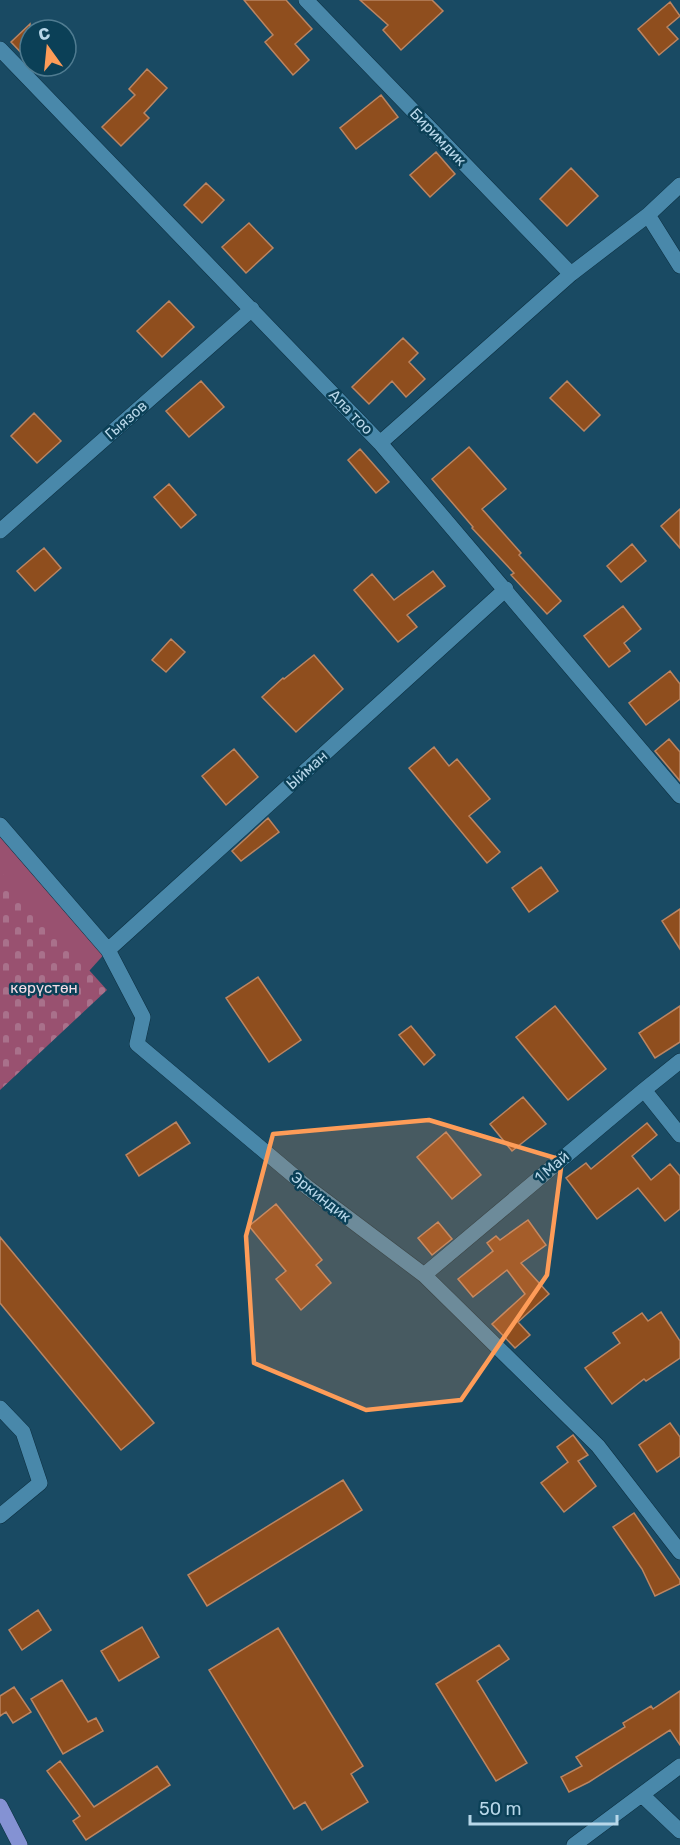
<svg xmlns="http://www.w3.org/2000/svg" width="680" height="1845" font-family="Rubik,sans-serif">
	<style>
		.green { fill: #995170 }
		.cemetery { fill: url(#cemetery-stones) }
		.building { fill: #8f4e1e; stroke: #bb8562; stroke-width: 1.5 }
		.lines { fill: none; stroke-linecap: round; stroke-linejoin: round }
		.minor-casing { stroke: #0c2f40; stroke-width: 16 }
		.major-casing { stroke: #0c2f40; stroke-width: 16 }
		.minor { stroke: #4988aa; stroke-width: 15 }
		.major { stroke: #8492d3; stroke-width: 15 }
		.marked { fill: #fe9c58; fill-opacity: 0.2; stroke: #fe9c58; stroke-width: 4.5; stroke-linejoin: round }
		.labels { text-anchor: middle; stroke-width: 5; stroke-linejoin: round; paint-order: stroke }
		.street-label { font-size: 15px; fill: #b8d7e9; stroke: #0b4057 }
		.park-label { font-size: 15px; fill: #f5dae4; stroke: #0b4057 }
	</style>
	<defs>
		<pattern id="cemetery-stones" width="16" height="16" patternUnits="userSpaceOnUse" patternTransform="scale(1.5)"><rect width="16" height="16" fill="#995170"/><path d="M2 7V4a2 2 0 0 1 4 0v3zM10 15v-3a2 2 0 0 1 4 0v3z" fill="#a9718b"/></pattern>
	</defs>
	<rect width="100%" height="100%" fill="#194a63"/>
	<path class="green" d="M0 825 108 950 0 1070Z"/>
	<path class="cemetery" d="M0 871 107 990 0 1090Z"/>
	<path class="building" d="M244 0H286L312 29 295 44 309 60 293 75 265 42 273 35Z
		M360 0H432L443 11 401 50 383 30 388 25Z
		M670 2 680 16 667 27 678 39 659 55 638 29Z
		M30 24V62L11 42Z
		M147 69 167 88 144 113 149 118 121 146 102 127 135 95 129 89Z
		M381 95 398 117 356 149 340 128Z
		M436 152 455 174 430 197 410 175Z
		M571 168 598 196 567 226 540 199Z
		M206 183 224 200 202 223 184 205Z
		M249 223 273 248 246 273 222 247Z
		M169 301 194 327 162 357 137 331Z
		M403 338 418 353 409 362 425 379 406 397 392 381 369 404 352 387Z
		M201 381 224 407 189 437 166 411Z
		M567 381 600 415 584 431 550 398Z
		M34 413 61 441 37 463 11 436Z
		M469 447 506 489 482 509 521 553 519 555 561 601 547 614 511 575 514 573 472 528 473 527 432 479Z
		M360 449 389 482 376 493 348 460Z
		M169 484 196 515 181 528 154 497Z
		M680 509V548L661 526Z
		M632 544 646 561 621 582 607 566Z
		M44 548 61 568 35 591 17 571Z
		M433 571 445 586 407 615 417 627 398 642 354 590 372 574 394 600Z
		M623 606 641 629 624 643 630 651 609 667 584 636Z
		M171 639 185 652 166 672 152 660Z
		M314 655 343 689 296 732 262 697 283 678 284 679Z
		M670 671 680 684V699L646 725 629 703Z
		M669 739 680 752V781L655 751Z
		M434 747 449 766 457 759 490 799 469 816 500 852 487 863 409 768Z
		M234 749 258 777 226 805 202 776Z
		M268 818 279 832 241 861 232 851Z
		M541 867 558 891 529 912 512 888Z
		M680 909V949L662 921Z
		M258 977 301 1040 269 1062 226 998Z
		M555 1006 606 1069 568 1100 516 1037Z
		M680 1006V1042L655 1058 639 1033Z
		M411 1026 435 1055 424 1065 399 1035Z
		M523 1097 546 1124 512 1151 490 1124Z
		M176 1122 190 1143 139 1176 126 1155Z
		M647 1123 657 1135 632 1156 651 1180 670 1164 680 1176V1209L665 1221 638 1188 597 1219 566 1178 586 1163 591 1169Z
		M446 1132 481 1175 452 1199 417 1157Z
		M276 1204 322 1260 316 1265 331 1283 301 1310 276 1279 286 1271 249 1226Z
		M528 1220 546 1245 521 1263 549 1294 518 1322 530 1335 515 1348 492 1324 525 1294 507 1270 473 1297 458 1279 493 1251 487 1243 496 1236 500 1240Z
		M438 1222 452 1239 432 1255 418 1238Z
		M0 1237 154 1423 121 1450 0 1303Z
		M661 1312 680 1341V1358L646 1381 644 1379 612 1404 585 1368 620 1343 613 1333 642 1313 648 1321Z
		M670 1423 680 1437V1456L657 1472 639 1445Z
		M573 1435 588 1455 578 1461 596 1486 564 1512 541 1483 568 1462 557 1447Z
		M343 1480 362 1510 207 1606 188 1575Z
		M634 1513 680 1580V1584L655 1596 642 1569 613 1527Z
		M38 1610 51 1630 22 1650 9 1630Z
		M142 1627 159 1657 119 1681 101 1651Z
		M278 1628 363 1766 351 1774 368 1802 322 1830 305 1802 294 1809 209 1670Z
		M499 1645 509 1659 477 1681 527 1763 496 1781 436 1684Z
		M62 1680 88 1722 96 1718 103 1731 63 1754 31 1699Z
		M14 1687 31 1712 13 1723 6 1712 0 1716V1696Z
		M680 1691V1745L670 1730 589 1782 569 1792 561 1777 582 1766 576 1757 625 1727 623 1723 651 1706 653 1709Z
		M60 1761 94 1807 157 1766 170 1785 86 1840 73 1821 80 1816 47 1771Z"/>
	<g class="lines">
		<g class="minor-casing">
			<path id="minor" d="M306 0 571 274
				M0 49 380 443 680 796
				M648 215 680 266
				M380 443 571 274 648 215 680 185
				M0 531 252 309
				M0 825 108 950 143 1017 137 1044 307 1187 424 1275 598 1446 680 1552
				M108 950 506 589
				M644 1090 680 1135
				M424 1275 644 1090 680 1061
				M0 1408 23 1432 40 1483 0 1516
				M642 1795 680 1831
				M574 1845 680 1766"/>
		</g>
		<g class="major-casing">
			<path id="major" d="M0 1806 20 1845"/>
		</g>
		<use href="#minor" class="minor"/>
		<use href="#major" class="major"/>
	</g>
	<path class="marked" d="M429 1120 562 1160 547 1275 461 1400 366 1410 254 1363 246 1236 273 1134Z"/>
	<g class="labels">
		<g class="street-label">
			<text transform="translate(438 137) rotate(46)" y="5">Биримдик</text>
			<text transform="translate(351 412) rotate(46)" y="5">Ала тоо</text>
			<text transform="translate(126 420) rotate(-41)" y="5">Гыязов</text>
			<text transform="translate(307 770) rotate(-42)" y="5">Ыйман</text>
			<text transform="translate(552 1167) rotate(-40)" y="5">1 Май</text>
			<text transform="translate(321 1197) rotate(38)" y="5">Эркиндик</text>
		</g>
		<g class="park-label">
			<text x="44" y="993">көрүстөн</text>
		</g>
	</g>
	<g transform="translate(48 48) rotate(345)"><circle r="28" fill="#0b4057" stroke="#507c91" stroke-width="1.5"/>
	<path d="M0-4.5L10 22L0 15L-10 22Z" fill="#fe9c58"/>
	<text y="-9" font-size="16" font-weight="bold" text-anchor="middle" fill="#b8d7e9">С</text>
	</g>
	<path d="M470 1815v9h147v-9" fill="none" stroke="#b8d7e9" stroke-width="3"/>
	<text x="479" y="1815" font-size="18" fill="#b8d7e9" stroke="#0b4057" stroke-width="4.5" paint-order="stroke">50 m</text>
</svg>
